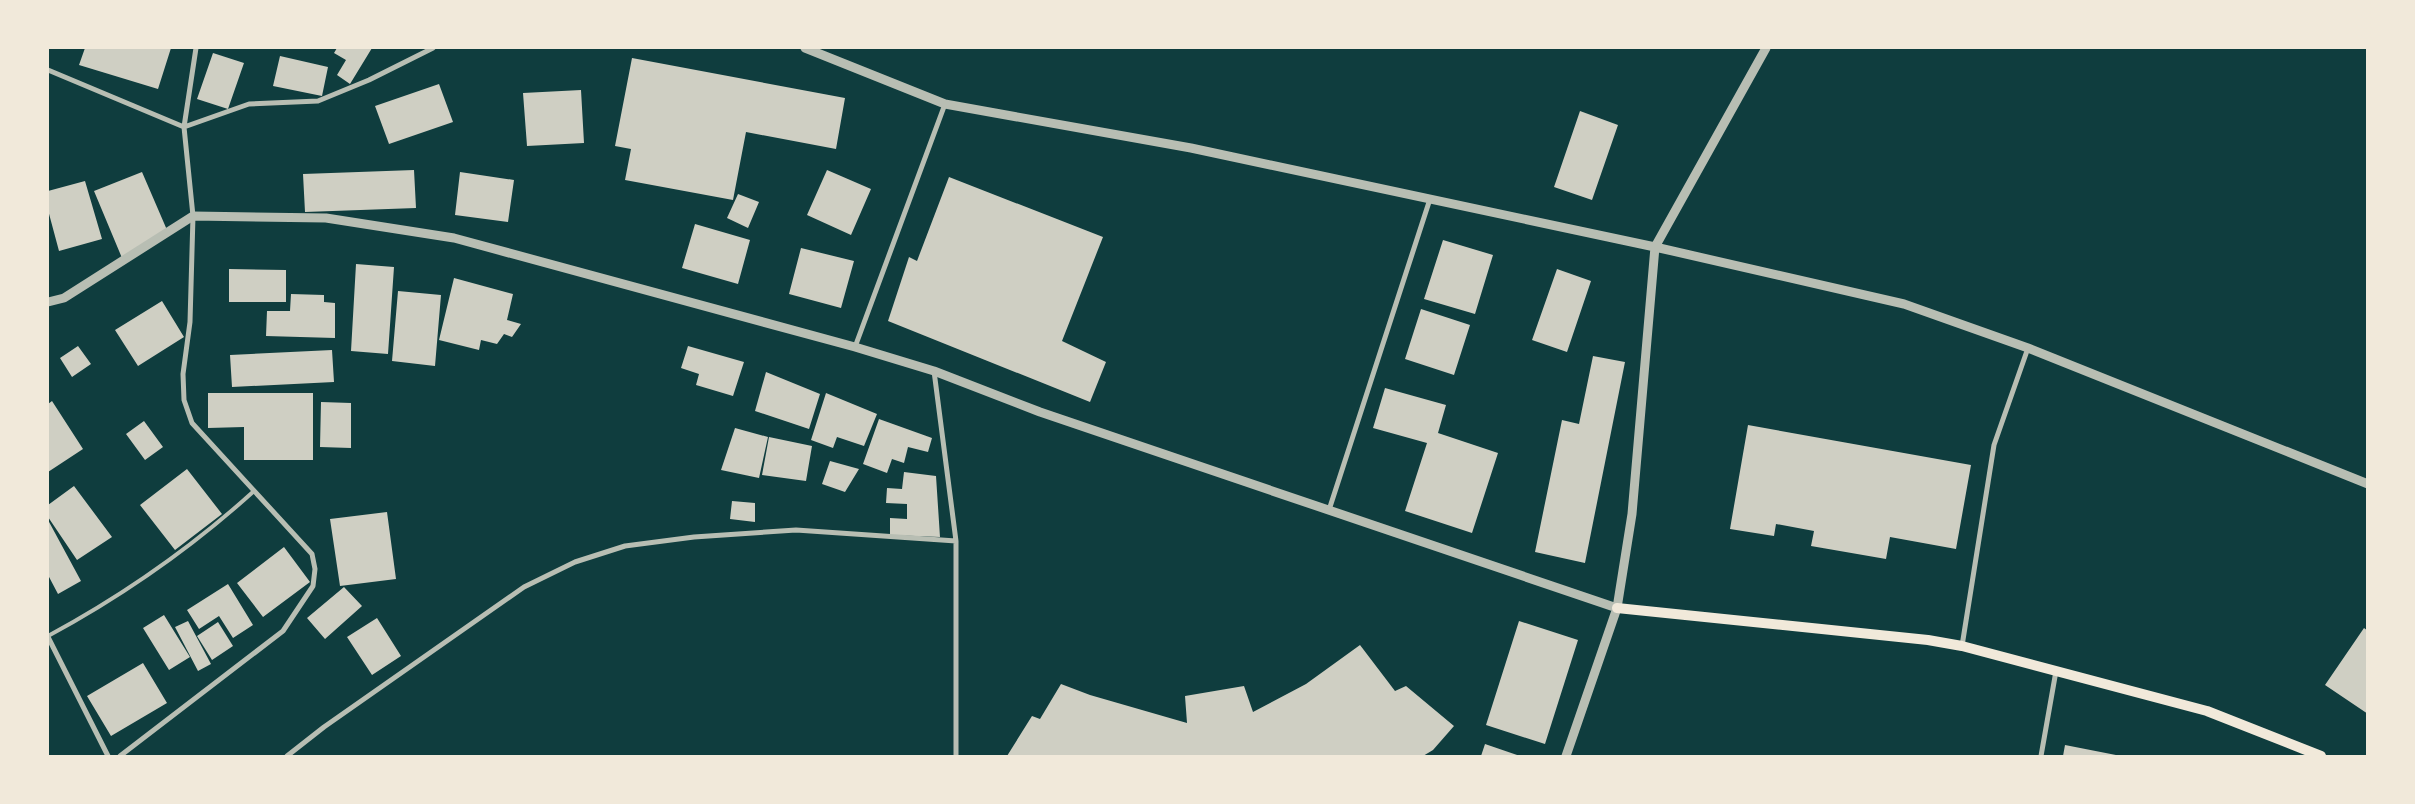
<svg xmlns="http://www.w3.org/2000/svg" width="2415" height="804" font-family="Quicksand,sans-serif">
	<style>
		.building { fill: #cfcfc3 }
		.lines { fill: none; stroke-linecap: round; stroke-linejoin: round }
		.service { stroke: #b8beb3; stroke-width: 4 }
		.minor { stroke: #b8beb3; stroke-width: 5 }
		.tertiary { stroke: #b8beb3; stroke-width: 9 }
		.secondary { stroke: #f1e9da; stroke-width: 10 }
	</style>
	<rect width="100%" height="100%" fill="#0f3d3e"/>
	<path class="building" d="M85 48H171L158 89 79 65Z
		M337 48H372L350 84 337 75 346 60 334 53Z
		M213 53 244 63 228 109 197 99Z
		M280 56 328 67 322 96 273 86Z
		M632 58 845 98 836 149 746 132 733 200 625 180 631 149 615 146Z
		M439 84 453 122 389 144 375 106Z
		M581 90 584 143 527 146 523 93Z
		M1580 111 1618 125 1592 200 1554 187Z
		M414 170 416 208 305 212 303 174Z
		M827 170 871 189 851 235 807 215Z
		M142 172 167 230 122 258 94 191Z
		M460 172 514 180 508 222 455 215Z
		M949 177 1103 237 1062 341 1106 362 1090 402 888 321 909 257 917 261Z
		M85 181 102 239 59 251 48 210V191Z
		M738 194 759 202 748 228 727 218Z
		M695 224 750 240 738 284 682 268Z
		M1443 240 1493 255 1475 314 1424 299Z
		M801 248 854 261 841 308 789 294Z
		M356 264 394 267 388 354 351 351Z
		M229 269 286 270V302H229Z
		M1557 269 1591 281 1567 352 1532 340Z
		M454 278 513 294 507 320 521 324 512 337 504 334 497 344 481 340 479 350 439 340Z
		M398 291 441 295 435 366 392 361Z
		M291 294 324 295V302L335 303V338L266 336 267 311H290Z
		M162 301 184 337 138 366 115 330Z
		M1421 309 1470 325 1454 375 1405 359Z
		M78 346 91 364 72 377 60 358Z
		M688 346 744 362 733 396 696 385 699 374 681 368Z
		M332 350 334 382 232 387 230 355Z
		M1593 356 1625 362 1585 563 1535 552 1562 420 1579 424Z
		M766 372 820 394 809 429 755 411Z
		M1385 388 1446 405 1438 433 1498 453 1472 533 1405 511 1427 443 1373 428Z
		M208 393H313V460H244V427L208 428Z
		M826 393 877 414 864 446 837 437 833 448 811 440Z
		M52 401 83 449 48 472V404Z
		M321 402 351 403V448L320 447Z
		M879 419 932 438 928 452 908 447 904 463 892 459 887 473 863 464Z
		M144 421 163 447 145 460 126 434Z
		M1748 425 1971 465 1956 549 1890 537 1886 559 1811 546 1814 531 1776 524 1774 536 1730 529Z
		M735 428 768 437 759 478 721 470Z
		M769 437 812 446 806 481 762 475Z
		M830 461 859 469 845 492 822 484Z
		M187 469 222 514 175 550 140 505Z
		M904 472 936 476 940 537 890 535V518L907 519V504L886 503 887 488 902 489Z
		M74 486 112 537 77 560 48 517V505Z
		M732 501 755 503V522L730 519Z
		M387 512 396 579 340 586 330 519Z
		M48 520 81 581 58 594 48 575Z
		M284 547 310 582 263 617 237 583Z
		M228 584 253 625 233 638 219 616 199 629 187 610Z
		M344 587 362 606 325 639 307 618Z
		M164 615 190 657 169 670 143 628Z
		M377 618 401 656 372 675 347 637Z
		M188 621 211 664 198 671 175 627Z
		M1519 621 1578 640 1545 744 1486 725Z
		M218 622 233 646 212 660 197 636Z
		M2364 628 2368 631V714L2325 685Z
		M1360 645 1395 691 1406 686 1454 726 1433 750 1423 756H1007L1032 716 1040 719 1061 684 1090 695 1187 723 1185 696 1244 686 1253 712 1306 684Z
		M143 663 167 703 111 736 87 696Z
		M1485 744 1520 756H1481Z
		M2065 745 2121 756H2063Z"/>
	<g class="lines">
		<path class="service" d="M48 636C124 595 190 549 254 491"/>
		<path class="minor" d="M48 70 184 127 249 104 318 101 369 80 433 48
			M855 347 945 104
			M934 371 956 541V756
			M1329 510 1430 199
			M48 637 108 756
			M1962 646 1994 445 2028 348
			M120 756 283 631 313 586 315 569 312 554 192 423 184 400 183 374 190 322 193 216 184 127 196 48
			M287 756 324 727 524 587 575 562 625 546 694 537 796 530 956 541
			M2041 756 2056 671"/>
		<path class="tertiary" d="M805 48 945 104 1191 148 1655 247 1904 304 2028 348 2368 484
			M48 302 64 298 193 216 326 218 454 238 855 347 934 371 1040 412 1617 608
			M1566 756 1617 608 1632 514 1655 247 1766 48"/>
		<path class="secondary" d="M1617 608 1928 640 1962 646 2207 711 2321 756"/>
	</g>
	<rect width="2415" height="804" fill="none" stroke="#f1e9da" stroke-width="98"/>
</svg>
